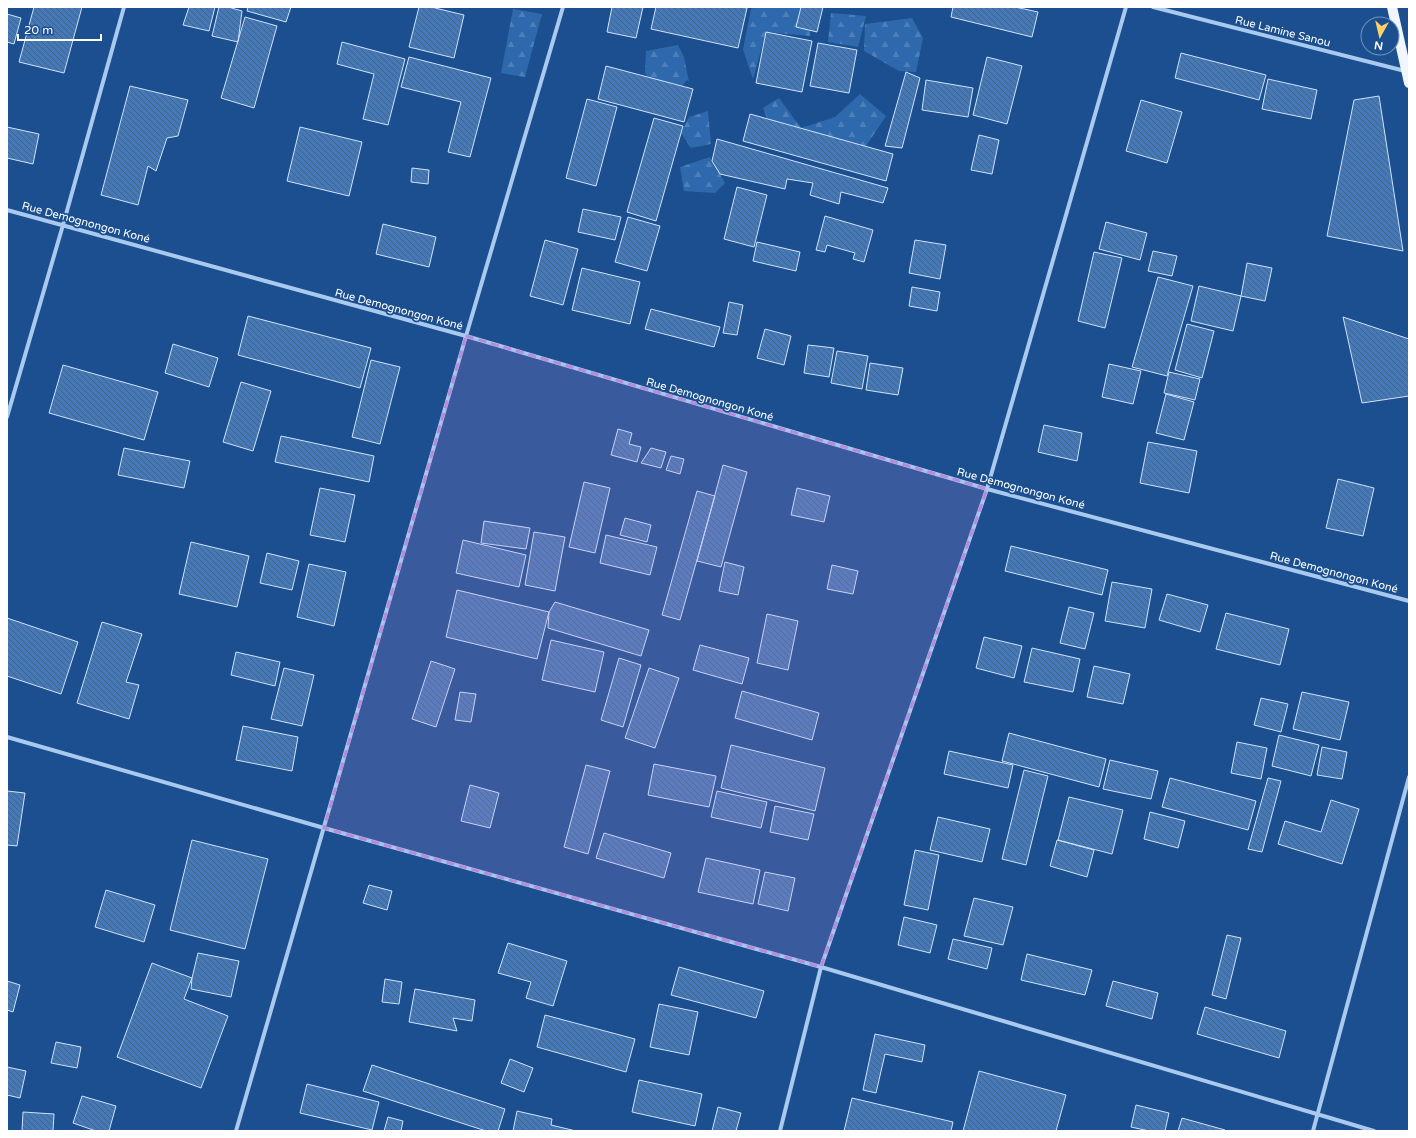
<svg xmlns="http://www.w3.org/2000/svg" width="1416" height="1138" font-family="'Varela Round',sans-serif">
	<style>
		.forest { fill: url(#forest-firs) }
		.building { fill: url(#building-back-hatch); stroke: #cfe3fa }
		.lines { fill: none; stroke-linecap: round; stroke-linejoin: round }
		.minor { stroke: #a9c9ee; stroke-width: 4 }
		.primary { stroke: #f0f6ff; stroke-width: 10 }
		.marked { fill: #b68bdc; fill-opacity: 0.2; stroke: #b68bdc; stroke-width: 3; stroke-dasharray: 8 5; stroke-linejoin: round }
		.labels { text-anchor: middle; stroke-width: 3.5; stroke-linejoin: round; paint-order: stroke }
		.street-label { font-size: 11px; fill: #fff; stroke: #1b4f8f }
	</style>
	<defs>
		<pattern id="forest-firs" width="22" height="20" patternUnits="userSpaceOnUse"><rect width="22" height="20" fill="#2e69ad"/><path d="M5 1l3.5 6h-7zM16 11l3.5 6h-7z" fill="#4d80b9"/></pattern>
		<pattern id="building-back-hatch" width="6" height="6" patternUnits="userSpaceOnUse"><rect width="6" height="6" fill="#4478b7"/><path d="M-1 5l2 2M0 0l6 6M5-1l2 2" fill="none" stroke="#486282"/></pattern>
	</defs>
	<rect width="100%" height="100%" fill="#1b4f8f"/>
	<path class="forest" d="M756 7H800L812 16 810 36 766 32 753 79 743 50 751 9Z
		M513 9 542 14 525 77 501 73Z
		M831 13 866 16 858 47 828 42Z
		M912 18 923 38 916 72 899 71 864 51 865 24Z
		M678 45 684 57 689 82 687 80 674 96 658 91 645 73 646 51Z
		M860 94 886 116 866 146 771 129 763 108 779 98 801 128 835 117Z
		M708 111 711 144 691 148 681 133 689 117Z
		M710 157 725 183 715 193 684 191 680 167Z"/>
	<path class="building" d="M34 7H82L64 73 19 62Z
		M189 7H215L209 31 183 25Z
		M219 7H228L242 11 238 42 212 36Z
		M248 7H291L286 22 247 11Z
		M419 7H431L464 15 454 58 409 47Z
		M612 7H643L636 38 607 32Z
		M656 7H741L747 8 738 48 651 29Z
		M801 7H823L817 32 796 27Z
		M953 7H1015L1038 12 1032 37 951 17Z
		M7 14 21 18 14 44 7 42Z
		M245 17 277 26 254 108 221 98Z
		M766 32 812 41 802 92 756 83Z
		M342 42 405 59 388 125 363 119 374 74 337 64Z
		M818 43 857 50 849 93 810 86Z
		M1181 53 1266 75 1259 100 1175 78Z
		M409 57 491 78 470 157 448 152 461 102 401 87Z
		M987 57 1022 66 1007 124 973 115Z
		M606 66 693 89 684 122 598 99Z
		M906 72 920 78 902 148 885 146Z
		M1268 79 1317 90 1311 119 1262 109Z
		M926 80 973 88 968 117 922 110Z
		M130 86 188 100 178 136 167 138 156 171 148 166 138 205 101 195Z
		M1379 96 1403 251 1327 236 1354 100Z
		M587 99 617 107 596 186 566 178Z
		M1141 100 1182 112 1167 163 1126 151Z
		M750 114 893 154 886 181 743 141Z
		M654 118 683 126 656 221 627 212Z
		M7 127 39 134 33 164 7 158Z
		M300 127 362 142 349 196 287 181Z
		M979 135 999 140 992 174 971 170Z
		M717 139 888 188 883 203 841 192 839 204 810 195 813 183 787 179 785 189 720 174 712 161Z
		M412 168 429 170 428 184 411 182Z
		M737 187 767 195 754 247 724 239Z
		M583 209 621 217 615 240 578 232Z
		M825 216 873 230 864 262 853 259 855 253 827 245 825 252 816 250Z
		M628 217 660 226 647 271 615 262Z
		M1106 222 1147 233 1140 260 1099 249Z
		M383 224 436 237 429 267 376 254Z
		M545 240 578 249 563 305 530 296Z
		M915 240 946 245 940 279 909 273Z
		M757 242 800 252 796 271 753 261Z
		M1153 251 1177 256 1172 276 1148 271Z
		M1094 252 1122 258 1105 328 1078 321Z
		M1247 263 1272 268 1265 301 1241 296Z
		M582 268 640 282 630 324 572 310Z
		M1158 277 1193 286 1167 376 1132 367Z
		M1199 286 1241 296 1233 331 1191 321Z
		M912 287 940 292 937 311 909 306Z
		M729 302 743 305 737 335 723 333Z
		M651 309 720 327 714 347 645 329Z
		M248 316 371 348 360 388 238 355Z
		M1343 317 1409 339V396L1362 403Z
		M1187 324 1214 331 1202 378 1175 370Z
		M765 329 791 336 784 365 757 358Z
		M173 344 218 358 209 387 165 373Z
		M808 345 834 348 829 377 804 373Z
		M837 351 868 356 862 389 831 383Z
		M371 360 400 367 380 444 352 437Z
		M870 363 903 368 898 395 866 390Z
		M1109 364 1141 371 1133 404 1102 397Z
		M63 365 158 392 144 440 49 413Z
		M1169 372 1200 379 1195 400 1164 393Z
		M241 382 271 391 253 451 223 442Z
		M1166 394 1194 402 1184 440 1156 433Z
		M1044 425 1082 433 1077 461 1038 452Z
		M618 429 632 433 629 444 641 447 637 462 611 455Z
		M281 436 374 456 369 482 275 462Z
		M1148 442 1197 451 1189 493 1140 483Z
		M124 448 190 461 184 488 118 475Z
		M651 448 666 452 661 468 641 463Z
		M671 456 684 459 680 474 666 470Z
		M723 465 747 472 721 567 697 561Z
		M1338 479 1374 488 1363 536 1326 528Z
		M584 482 610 488 595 553 569 547Z
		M320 488 355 495 345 542 310 535Z
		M797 488 830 496 824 522 791 515Z
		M697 491 715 496 680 620 662 615Z
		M625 518 651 525 647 542 620 535Z
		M484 521 530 528 526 549 481 543Z
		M534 532 565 537 555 591 525 585Z
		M606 535 657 547 650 575 600 563Z
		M463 540 526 555 519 587 456 573Z
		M191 542 249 556 237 607 179 594Z
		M1011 546 1108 570 1102 595 1005 571Z
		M267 553 299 561 292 590 260 583Z
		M725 562 744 567 738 595 719 591Z
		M309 564 346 572 334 626 297 617Z
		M832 565 858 571 853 594 827 589Z
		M1112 582 1152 589 1145 628 1105 621Z
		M457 590 549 612 537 659 446 637Z
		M1167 594 1208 605 1200 632 1159 620Z
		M555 602 649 630 641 656 548 628 549 612Z
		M1069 607 1094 613 1085 649 1060 643Z
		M1226 613 1289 629 1280 665 1216 649Z
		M767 614 798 621 788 670 757 663Z
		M7 618 78 642 61 694 7 676Z
		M102 622 142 634 126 682 139 685 129 719 77 703Z
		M984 637 1022 646 1014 678 976 668Z
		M551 640 604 652 595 692 542 680Z
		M700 645 749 658 742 684 693 670Z
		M1032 648 1080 659 1073 692 1024 682Z
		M236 652 280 662 275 686 231 675Z
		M619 658 641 665 623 727 601 720Z
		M431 661 455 669 436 727 412 719Z
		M1094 666 1130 674 1123 704 1087 697Z
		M284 668 314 675 302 726 271 719Z
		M649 668 679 678 655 748 625 738Z
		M742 691 819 713 812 740 735 718Z
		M460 692 476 694 471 722 455 720Z
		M1302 692 1349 702 1340 740 1293 729Z
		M1261 698 1288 704 1281 732 1254 725Z
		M243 726 298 737 292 771 236 760Z
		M1009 733 1106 759 1099 787 1002 761Z
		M1279 735 1319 745 1311 776 1272 766Z
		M1237 742 1267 748 1261 779 1231 773Z
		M731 745 825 768 815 811 721 788Z
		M1322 747 1347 752 1342 779 1317 775Z
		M949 751 1013 765 1008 788 944 774Z
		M1110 760 1158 771 1151 799 1103 789Z
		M654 764 716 776 709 807 648 795Z
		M586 765 610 771 588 854 564 847Z
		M1024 770 1048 776 1026 865 1002 859Z
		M1170 778 1256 801 1248 830 1162 807Z
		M1268 778 1281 781 1262 852 1248 849Z
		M470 785 499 793 490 828 461 821Z
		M7 791 25 793 17 846 7 845Z
		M717 791 767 802 761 828 711 817Z
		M1069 797 1123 810 1112 854 1058 840Z
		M1331 800 1359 809 1342 864 1278 844 1285 821 1321 832Z
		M775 806 814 814 808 840 770 832Z
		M1150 812 1185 821 1178 848 1144 839Z
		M938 817 990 829 982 862 930 850Z
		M604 833 671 853 664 878 596 858Z
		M192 840 268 859 245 949 170 930Z
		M1057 840 1094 850 1087 877 1050 866Z
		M915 850 939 855 928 910 904 905Z
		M706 858 760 870 753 904 698 892Z
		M765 872 795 878 788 911 758 904Z
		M369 885 392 891 387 910 363 903Z
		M106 890 155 905 144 942 95 927Z
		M974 898 1013 907 1003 945 964 936Z
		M904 917 937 925 930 953 898 945Z
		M1227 935 1241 938 1226 999 1212 995Z
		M953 939 992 948 987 969 948 959Z
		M508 943 567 961 553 1006 526 998 531 982 498 973Z
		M198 953 239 961 231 997 191 989 192 978Z
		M1027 954 1092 970 1085 995 1021 980Z
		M152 963 192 978 184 999 228 1016 201 1088 117 1057Z
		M679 967 764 991 756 1018 671 995Z
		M385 979 402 982 399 1004 382 1002Z
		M7 981 20 985 13 1012 7 1010Z
		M1113 981 1158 993 1152 1019 1106 1006Z
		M415 989 475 1000 472 1021 453 1018 457 1031 409 1022Z
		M659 1004 698 1012 689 1055 650 1047Z
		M1205 1007 1286 1031 1279 1058 1197 1034Z
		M545 1015 635 1039 626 1072 537 1047Z
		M875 1034 925 1045 922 1062 885 1054 876 1093 863 1090Z
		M56 1042 81 1047 77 1068 51 1063Z
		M510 1059 533 1068 524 1092 501 1083Z
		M372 1065 505 1109 498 1131H486L363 1091Z
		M7 1067 26 1071 20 1098 7 1095Z
		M979 1071 1066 1095 1056 1131H963Z
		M639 1080 702 1094 695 1126 632 1112Z
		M307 1084 379 1102 372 1130 300 1113Z
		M82 1096 116 1106 109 1131H96L73 1123Z
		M852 1098 953 1122 951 1131H844Z
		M1136 1105 1169 1113 1165 1131H1149L1131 1127Z
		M718 1107 741 1113 736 1131H712Z
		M517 1111 552 1119 551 1125 576 1131H513Z
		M23 1112 54 1114 53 1131H22Z
		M388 1117 403 1121 401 1131H384Z
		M1182 1118 1225 1130V1131H1178Z"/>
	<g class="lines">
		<path class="minor" d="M1153 7 1405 71
			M7 210 466 336 987 489 1409 601
			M7 417 63 225 124 7
			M7 737 324 828 821 967 1374 1131
			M236 1131 466 336 563 7
			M780 1131 821 967 987 489 1126 7
			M1313 1131 1409 777"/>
		<path class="primary" d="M1392 7 1409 83"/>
	</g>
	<path class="marked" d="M466 336 987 489 821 967 324 828Z"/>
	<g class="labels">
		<g class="street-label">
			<text transform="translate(1283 31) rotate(14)" y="4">Rue Lamine Sanou</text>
			<text transform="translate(86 222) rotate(15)" y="4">Rue Demognongon Koné</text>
			<text transform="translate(399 309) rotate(15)" y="4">Rue Demognongon Koné</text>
			<text transform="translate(710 399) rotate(16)" y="4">Rue Demognongon Koné</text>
			<text transform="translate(1021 488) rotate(15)" y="4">Rue Demognongon Koné</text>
			<text transform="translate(1334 572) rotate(15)" y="4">Rue Demognongon Koné</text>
		</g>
	</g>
	<rect width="1416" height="1138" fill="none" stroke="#ffffff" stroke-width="16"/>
	<g transform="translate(1380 36) rotate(188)"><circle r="19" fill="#1b4f8f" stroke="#7695bc"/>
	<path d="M0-3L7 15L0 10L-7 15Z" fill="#ffd166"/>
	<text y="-6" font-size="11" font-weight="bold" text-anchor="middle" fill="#ffffff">N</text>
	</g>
	<path d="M18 34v6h83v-6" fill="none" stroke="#ffffff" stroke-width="2"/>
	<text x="24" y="34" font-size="12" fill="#ffffff" stroke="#1b4f8f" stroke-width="3" paint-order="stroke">20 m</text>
</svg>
